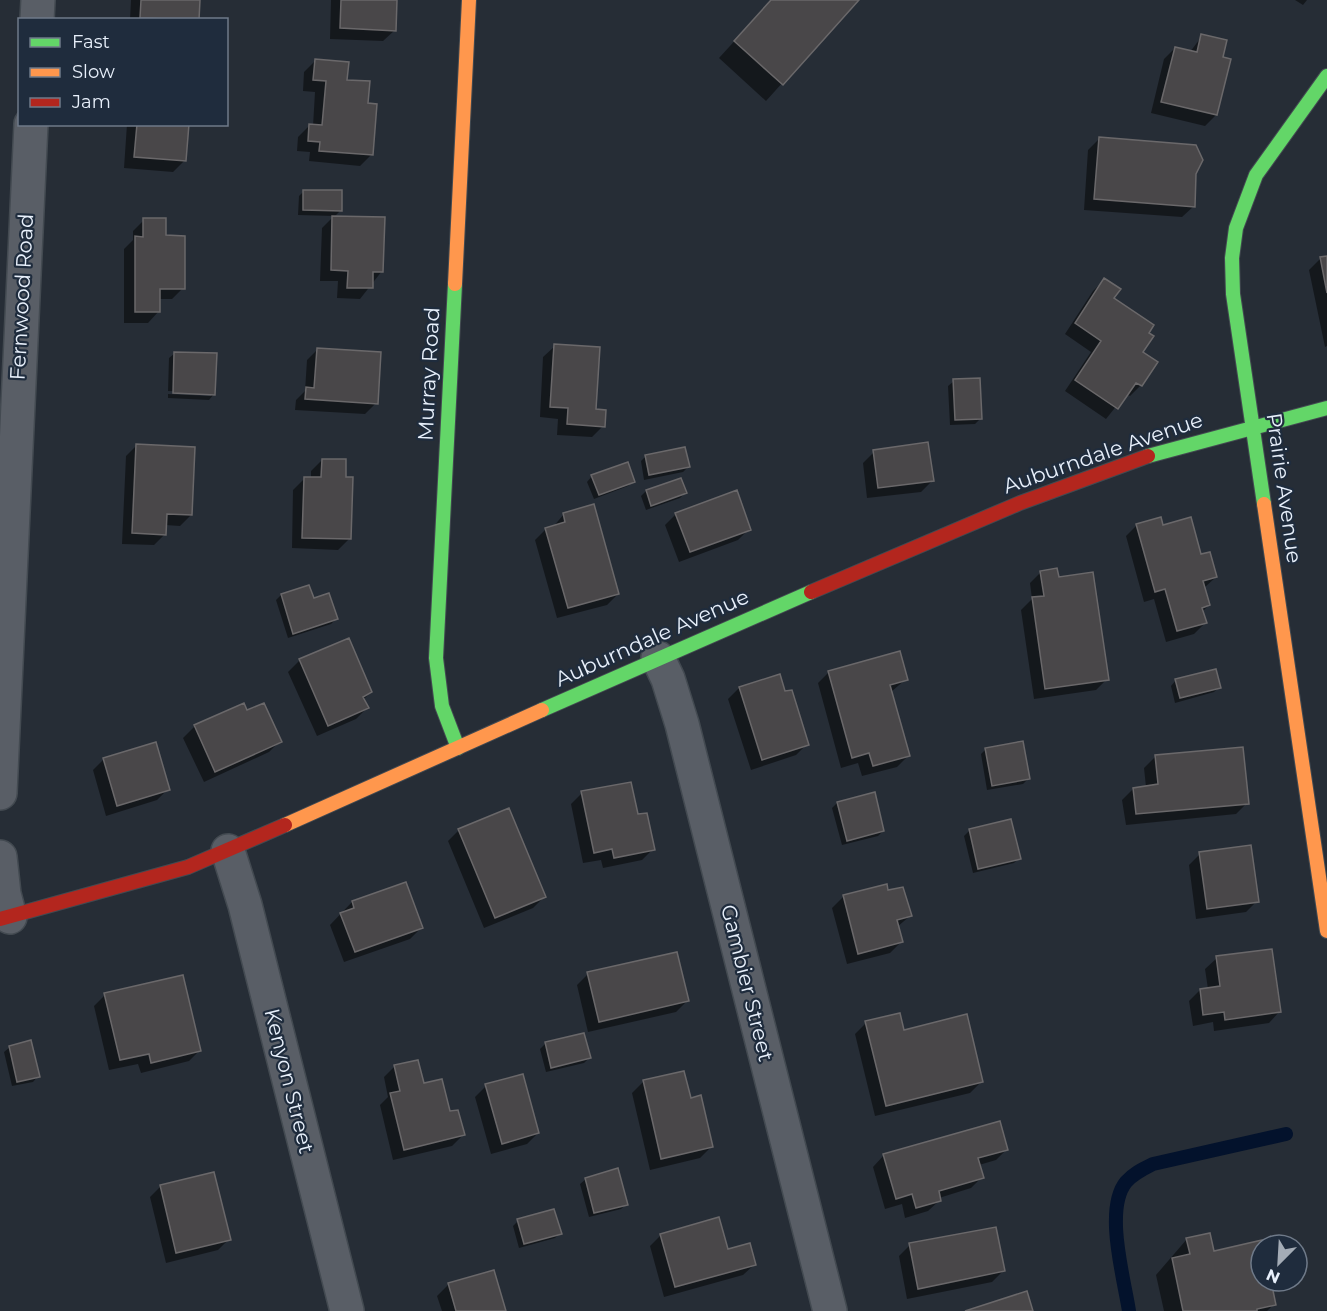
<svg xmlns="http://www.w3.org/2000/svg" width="1327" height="1311" font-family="Montserrat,sans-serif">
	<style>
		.shadow { fill: #0007 }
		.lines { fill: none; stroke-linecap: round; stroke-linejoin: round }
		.stream { stroke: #03122c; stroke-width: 14 }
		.building { fill: #494749; stroke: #6a686a; stroke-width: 1.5 }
		.street-casing { stroke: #434a51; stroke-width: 36 }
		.fast-casing { stroke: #434a51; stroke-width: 16 }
		.slow-casing { stroke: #434a51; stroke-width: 16 }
		.jam-casing { stroke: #434a51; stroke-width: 16 }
		.street { stroke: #595e66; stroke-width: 33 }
		.fast { stroke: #63d668; stroke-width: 14 }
		.slow { stroke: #ff974d; stroke-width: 14 }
		.jam { stroke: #b3261e; stroke-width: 14 }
		.labels { text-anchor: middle; stroke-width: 4.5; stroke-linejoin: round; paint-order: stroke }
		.street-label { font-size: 21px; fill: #e8f0fb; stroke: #1f2c3d }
	</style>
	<rect width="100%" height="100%" fill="#262d36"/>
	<path class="shadow" d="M131 0H198L197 20H130Z
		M331 0H396L395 30 383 41 330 39Z
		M772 0H857L766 101 719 58Z
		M1295 0H1307L1303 5Z
		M1202 36 1221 58 1216 115 1205 126 1151 113 1164 59 1175 48 1190 52Z
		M315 61 345 81 367 105 371 155 360 166 309 161 310 152 297 151 298 137 309 126H313L315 92 303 91 304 72Z
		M127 124H187L184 161 173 172 124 168Z
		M1099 139 1195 174 1194 206 1182 217 1084 210 1088 150Z
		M304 191 340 211 334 217 382 271 360 299 337 298 338 281H320L322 228 334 216 298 215 299 196Z
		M144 220 165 237 183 288 172 299H159V311L148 323H124V249L133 240V231Z
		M1327 257V346L1325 347 1309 270 1320 259Z
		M1104 280 1141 352V385L1130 396 1126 394 1106 419 1065 391 1091 352 1065 334 1093 291Z
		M555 346 603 426 592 437 557 435 558 419 540 417 543 357Z
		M318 349 376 403 365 414 295 410 296 400 305 391 307 360Z
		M175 353 214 394 209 400 168 398V394L211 396V393L168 391 169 358Z
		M954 381 980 419 975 424 950 425 948 386Z
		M137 445 191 515 180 526 165 525V534L154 545 122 544 126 456Z
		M874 452 932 481 921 492 867 498 863 463Z
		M646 456 688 467 683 472 644 480 641 461Z
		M322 460 349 539 338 550 292 548 293 490 304 479H311V471Z
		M592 476 634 481 628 486 594 499 587 482Z
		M681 480 685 493 680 498 646 510 641 496 646 491Z
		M564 514 618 594 607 605 557 618 535 540 546 529 553 527Z
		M676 514 749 529 738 540 679 562 665 525Z
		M1137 525 1162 527 1200 556 1216 577 1204 588 1209 605 1202 612 1205 623 1194 634 1166 642 1154 599 1144 602 1126 536Z
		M1041 572 1058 579 1107 679 1096 690 1034 699 1021 610 1032 599 1030 583Z
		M308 587 313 600 336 619 331 624 288 638 276 600 281 595Z
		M348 640 371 692 363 700 367 708 356 719 317 736 288 672 299 661Z
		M829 672 906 679 891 692 908 756 897 767 862 776 858 763 841 768 818 683Z
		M779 676 807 744 796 755 751 770 728 699 739 688Z
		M1176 680 1219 687 1214 692 1175 703 1171 686Z
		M243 705 246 712 280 741 269 752 204 782 183 738 194 727Z
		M986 749 1028 779 1023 784 987 790 981 754Z
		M1155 757 1247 803 1236 814 1126 825 1122 800 1133 789 1146 787 1144 768Z
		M104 759 168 789 157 800 106 816 93 770Z
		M582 793 637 816 653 849 642 860 603 868 601 860 583 863 571 804Z
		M837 803 883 831 878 836 842 845 832 808Z
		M459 830 544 897 533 908 484 928 448 841Z
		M969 831 1019 858 1014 863 973 873 964 836Z
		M1200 854 1257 901 1246 912 1196 919 1189 865Z
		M887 892 910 916 897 927 901 942 890 953 847 964 832 908 843 897Z
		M352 902 421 928 410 939 344 962 330 925Z
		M1217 958 1280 1011 1269 1023 1214 1031 1213 1022 1193 1026 1189 1001 1200 990 1208 989 1205 969Z
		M588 974 687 1001 676 1012 588 1032 577 985Z
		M105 995 200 1050 189 1061 141 1073 138 1064 109 1070 94 1006Z
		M866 1023 902 1032 981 1082 970 1093 875 1116 855 1034Z
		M545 1044 589 1058 584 1063 546 1072 540 1049Z
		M10 1047 38 1076 33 1082 12 1086 4 1052Z
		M395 1066 422 1085 449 1113 463 1135 452 1146 393 1160 380 1105 388 1097 384 1077Z
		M683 1073 690 1100 711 1147 700 1158 650 1170 632 1093 643 1082Z
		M486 1086 538 1133 527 1144 491 1154 475 1097Z
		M1007 1149 996 1160 979 1165 982 1177 971 1188 939 1198 940 1200 928 1211 905 1218 902 1204 885 1209 873 1167 884 1155Z
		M586 1179 626 1204 621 1209 589 1217 580 1184Z
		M161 1186 229 1239 218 1250 166 1263 150 1197Z
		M518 1221 560 1233 555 1238 519 1248 513 1226Z
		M661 1235 727 1251 755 1264 743 1275 664 1297 650 1246Z
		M1187 1239 1261 1281H1269L1274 1304 1267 1311H1164L1156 1275Z
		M910 1245 1003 1271 992 1282 907 1299 899 1256Z
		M448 1285 505 1311H442L437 1296Z"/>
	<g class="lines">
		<path class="stream" d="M1129 1311C1124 1278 1104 1209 1126 1182 1134 1173 1143 1169 1153 1164L1286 1134"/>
	</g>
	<path class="building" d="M141 0H200L199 20 140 18Z
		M341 0H397L396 31 340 28Z
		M771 0H859L783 85 734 41Z
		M1201 34 1227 40 1223 57 1231 59 1217 115 1161 102 1175 47 1197 52Z
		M315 59 349 62 347 80 370 81 368 103 377 104 373 155 319 151 320 142 308 141 309 124 322 125 326 81 313 80Z
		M137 124H189L186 161 134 157Z
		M1099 137 1196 145 1203 160 1196 174 1195 207 1094 199Z
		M303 190H342V211L303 210Z
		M332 216 385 217 383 272H373V288H347L348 271 331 270Z
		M143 218H166V235L185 236V289H160V312H135V236L143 237Z
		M1327 256V293L1320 257Z
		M1104 278 1121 289 1114 298 1154 325 1149 333 1154 336 1143 352 1158 362 1142 386 1136 383 1118 409 1075 380 1101 341 1075 323Z
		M554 344 600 347 596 409 606 410 605 427 567 424 568 408 550 407Z
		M317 348 381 352 378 404 305 399 306 387 314 388Z
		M174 352 217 353 215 395 173 393Z
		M980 378 982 419 955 420 953 379Z
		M928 442 934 481 878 488 873 450Z
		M136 444 195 447 192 515 167 514 166 535 132 533Z
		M685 447 690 467 649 475 645 455Z
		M322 459H346V477H353L351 539 302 538 304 477H321Z
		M628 462 635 482 599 495 591 475Z
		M681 478 687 493 651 506 646 490Z
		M737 490 751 530 690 552 675 513Z
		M594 504 619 594 568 608 545 528 565 522 563 513Z
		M1161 517 1163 525 1191 517 1201 554 1210 552 1217 577 1203 581 1210 605 1202 608 1207 623 1177 631 1165 589 1155 592 1136 524Z
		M1057 568 1059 577 1093 572 1109 680 1045 689 1032 597 1044 596 1040 571Z
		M309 585 314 598 329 593 338 619 293 634 281 594Z
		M349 638 372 692 363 697 369 708 328 726 299 659Z
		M900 651 908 680 890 685 910 756 873 766 869 753 852 758 828 671Z
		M1216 669 1221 688 1180 698 1175 679Z
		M780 674 785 691 792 690 809 745 762 760 739 687Z
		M244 703 247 710 264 703 282 742 215 772 194 725Z
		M1023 741 1030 779 992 786 985 748Z
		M156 742 170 790 117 806 103 758Z
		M1243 747 1249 804 1136 814 1133 788 1158 784 1155 755Z
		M631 782 638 814 647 813 655 850 614 858 612 849 594 853 581 791Z
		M875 792 884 831 847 841 837 802Z
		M509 808 546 897 495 918 458 829Z
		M1011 819 1021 859 978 869 969 829Z
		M1251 845 1259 902 1207 909 1199 852Z
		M406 882 423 928 355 952 340 913 354 908 352 901Z
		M887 884 888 890 903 887 912 916 897 920 903 942 858 954 843 895Z
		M1272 949 1281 1012 1225 1020 1224 1012 1203 1015 1200 989 1220 986 1216 956Z
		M677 952 689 1001 599 1022 587 972Z
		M183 975 201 1051 151 1063 149 1054 120 1060 104 993Z
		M900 1013 904 1030 967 1014 983 1082 886 1106 865 1021Z
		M584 1033 591 1058 551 1068 545 1042Z
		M31 1040 40 1077 17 1082 9 1046Z
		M418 1060 424 1083 442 1079 450 1111 458 1110 465 1135 404 1150 390 1093 400 1091 394 1065Z
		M684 1071 691 1098 701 1095 713 1147 661 1159 643 1080Z
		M523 1074 539 1133 502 1144 485 1084Z
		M1000 1121 1008 1150 978 1158 984 1178 939 1191 941 1201 916 1208 912 1194 896 1199 883 1154Z
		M618 1168 628 1205 594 1213 585 1178Z
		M214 1172 231 1240 176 1253 160 1185Z
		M554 1209 562 1234 524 1244 517 1219Z
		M719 1217 728 1249 750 1243 756 1265 675 1287 660 1234Z
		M996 1227 1005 1271 918 1289 909 1243Z
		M1210 1233 1214 1251 1262 1240 1261 1281H1271L1276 1305 1257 1309V1311H1183L1172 1258 1190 1254 1186 1238Z
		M494 1270 506 1311H456L448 1283Z
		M1027 1291 1033 1311H965Z"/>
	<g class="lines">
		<g class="street-casing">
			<path id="street" d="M37 20 38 0
				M658 658 668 679 682 724 830 1311
				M0 793 31 124
				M228 851 245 905 347 1311
				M0 857 4 894 10 917"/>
		</g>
		<g class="fast-casing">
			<path id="fast" d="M455 284 436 658 442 706 458 748
				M1148 456 1327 408
				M1264 504 1233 294 1232 258 1236 228 1256 175 1327 76
				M542 710 811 592"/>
		</g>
		<g class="slow-casing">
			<path id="slow" d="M455 284 469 0
				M1264 504 1327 931
				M285 825 542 710"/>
		</g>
		<g class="jam-casing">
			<path id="jam" d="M811 592 1020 503 1148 456
				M0 919 188 867 285 825"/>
		</g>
		<use href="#street" class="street"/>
		<use href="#fast" class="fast"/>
		<use href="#slow" class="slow"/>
		<use href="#jam" class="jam"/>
	</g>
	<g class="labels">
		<g class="street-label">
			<text transform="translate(22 297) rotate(-87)" y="7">Fernwood Road</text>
			<text transform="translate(429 374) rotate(-87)" y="7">Murray Road</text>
			<text transform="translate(1103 453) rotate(-19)" y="7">Auburndale Avenue</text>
			<text transform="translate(1284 488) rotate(82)" y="7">Prairie Avenue</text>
			<text transform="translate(652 638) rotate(-24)" y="7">Auburndale Avenue</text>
			<text transform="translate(747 983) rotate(76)" y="7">Gambier Street</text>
			<text transform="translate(289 1081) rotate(76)" y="7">Kenyon Street</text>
		</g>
	</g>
	<rect x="18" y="18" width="210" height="108" fill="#1f2c3d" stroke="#6f7a89" stroke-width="1.5"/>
	<rect x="30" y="38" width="30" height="9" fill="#63d668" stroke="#6f7a89" stroke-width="1.5"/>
	<text x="72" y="48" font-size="18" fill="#e8f0fb">Fast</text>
	<rect x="30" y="68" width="30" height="9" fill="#ff974d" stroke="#6f7a89" stroke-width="1.5"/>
	<text x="72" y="78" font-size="18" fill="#e8f0fb">Slow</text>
	<rect x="30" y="98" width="30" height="9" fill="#b3261e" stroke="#6f7a89" stroke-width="1.5"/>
	<text x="72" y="108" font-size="18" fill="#e8f0fb">Jam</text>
	<g transform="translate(1279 1263) rotate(204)"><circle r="28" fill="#1f2c3d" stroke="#6f7a89" stroke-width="1.5"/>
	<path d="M0-4.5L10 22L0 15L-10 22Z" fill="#a4acb6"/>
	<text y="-9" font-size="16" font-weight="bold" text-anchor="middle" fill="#e8f0fb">N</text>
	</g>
</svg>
